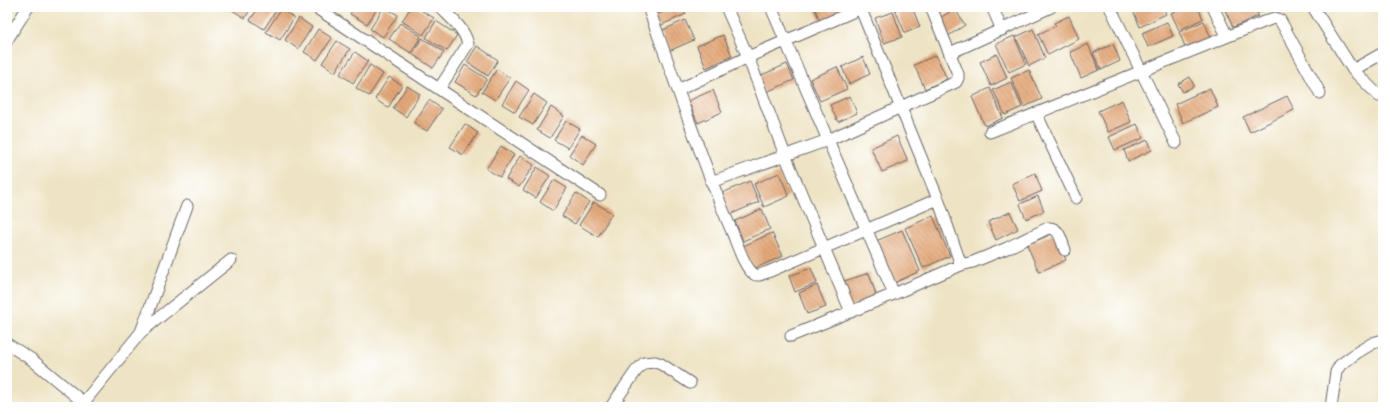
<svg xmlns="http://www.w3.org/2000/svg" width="1390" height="414" font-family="'IM FELL DW Pica',serif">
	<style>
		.building { fill: url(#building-back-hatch) }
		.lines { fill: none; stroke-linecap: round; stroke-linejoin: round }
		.minor-casing { stroke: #69666b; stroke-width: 13 }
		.minor { stroke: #fff; stroke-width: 11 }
	</style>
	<defs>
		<pattern id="building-back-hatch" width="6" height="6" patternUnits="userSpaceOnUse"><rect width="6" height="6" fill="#e3a778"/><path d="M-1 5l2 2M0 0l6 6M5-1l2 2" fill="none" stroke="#c28f69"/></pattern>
	</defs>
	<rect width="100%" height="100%" fill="#fff"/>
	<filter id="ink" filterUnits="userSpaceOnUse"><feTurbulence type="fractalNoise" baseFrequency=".025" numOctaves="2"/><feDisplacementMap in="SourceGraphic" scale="8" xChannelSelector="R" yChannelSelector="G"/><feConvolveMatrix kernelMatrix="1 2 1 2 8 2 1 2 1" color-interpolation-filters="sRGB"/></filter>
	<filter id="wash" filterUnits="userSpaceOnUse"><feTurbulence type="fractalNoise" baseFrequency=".012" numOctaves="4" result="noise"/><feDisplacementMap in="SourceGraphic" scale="16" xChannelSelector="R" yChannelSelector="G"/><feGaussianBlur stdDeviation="0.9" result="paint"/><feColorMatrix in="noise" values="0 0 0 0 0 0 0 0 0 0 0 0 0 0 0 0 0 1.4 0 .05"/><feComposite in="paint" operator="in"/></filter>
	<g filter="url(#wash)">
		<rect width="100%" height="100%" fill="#eee4c5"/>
		<g id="blocks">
			<path class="building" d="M233 7H252L245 18 232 10Z
				M259 7H278L264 29 250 20Z
				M354 7H378L367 24 350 14Z
				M384 7 398 15 383 37 370 29Z
				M411 7H416L434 18 423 35 402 21Z
				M674 7H683L686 14 657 27 652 17Z
				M814 7H845L846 10 820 21Z
				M900 7H912L920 27 905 33 895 9Z
				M935 7H950L937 13Z
				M1135 7H1163L1166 14 1140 27 1132 8Z
				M1185 7H1198L1203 19 1179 30 1171 13Z
				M1226 7H1254L1258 16 1233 27 1224 8Z
				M1256 7H1273L1258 13Z
				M281 9 294 18 280 40 266 32Z
				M955 9 965 25 948 36 938 19Z
				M893 12 902 37 884 43 875 18Z
				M1069 16 1079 39 1048 55 1038 34 1056 26 1054 23Z
				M299 18 312 27 298 49 285 40Z
				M685 20 694 40 669 51 661 31Z
				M436 21 457 35 447 51 426 38Z
				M1204 21 1211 38 1186 49 1179 32Z
				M1167 22 1173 36 1148 47 1142 33Z
				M400 23 421 36 411 53 389 39Z
				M318 29 332 38 317 60 304 52Z
				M1033 29 1045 58 1029 66 1016 37Z
				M723 35 732 56 706 68 697 46Z
				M1014 36 1026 64 1009 72 996 44Z
				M422 38 444 52 433 68 412 54Z
				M337 41 350 49 335 72 322 63Z
				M1088 44 1099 70 1081 78 1070 52Z
				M1113 44 1120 61 1101 70 1093 53Z
				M477 46 498 60 488 76 467 62Z
				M355 52 368 61 353 83 340 74Z
				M997 54 1007 78 991 86 980 62Z
				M936 55 947 79 925 89 914 65Z
				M863 57 870 74 849 84 842 67Z
				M787 64 794 80 764 93 757 77Z
				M370 65 383 74 369 96 356 88Z
				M465 65 487 79 476 95 455 82Z
				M837 67 847 89 820 101 810 79Z
				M497 69 510 78 495 100 482 92Z
				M1029 70 1042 99 1024 107 1011 78Z
				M389 77 402 85 388 108 375 99Z
				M1190 77 1194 86 1183 92 1178 84Z
				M516 81 529 90 515 112 502 104Z
				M1011 82 1022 107 1005 115 993 90Z
				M407 86 420 94 406 117 393 108Z
				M990 88 1003 118 985 126 972 97Z
				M1210 88 1218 107 1183 123 1175 104Z
				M713 90 722 112 698 123 688 101Z
				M534 94 547 103 533 125 519 117Z
				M850 96 857 113 838 122 830 105Z
				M1287 96 1294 110 1250 132 1243 117Z
				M429 100 442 109 427 131 414 123Z
				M1122 100 1131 122 1108 132 1098 111Z
				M551 107 564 116 550 138 537 130Z
				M566 121 580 129 568 148 554 140Z
				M465 124 478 133 463 155 450 147Z
				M1137 124 1143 138 1115 150 1109 137Z
				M582 135 596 144 583 165 569 155Z
				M897 136 908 161 882 172 871 148Z
				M1148 140 1152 150 1128 161 1124 150Z
				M501 146 514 155 500 177 486 169Z
				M520 156 534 165 519 187 506 179Z
				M537 167 550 176 536 198 523 190Z
				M779 173 789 196 764 207 754 184Z
				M1035 173 1042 191 1020 201 1012 184Z
				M554 180 567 188 553 211 540 202Z
				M750 181 759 202 729 215 720 194Z
				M576 193 589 202 575 224 562 216Z
				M1038 196 1044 211 1026 219 1020 204Z
				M594 202 612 213 598 237 579 225Z
				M762 209 770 229 743 241 735 221Z
				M1010 212 1018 229 996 240 988 222Z
				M933 216 950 256 923 268 905 228Z
				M902 230 920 271 894 283 876 241Z
				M772 233 783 256 753 269 743 246Z
				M1054 233 1066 260 1039 272 1027 245Z
				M811 268 817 283 795 292 789 276Z
				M869 273 877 298 849 307 841 282Z
				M817 285 826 307 807 314 799 293Z"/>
		</g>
	</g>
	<g filter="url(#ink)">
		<use href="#blocks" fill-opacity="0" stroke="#69666b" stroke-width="1"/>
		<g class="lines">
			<g class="minor-casing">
				<path id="minor" d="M315 7 439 89 468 44C464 28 451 18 440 7
					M648 7C676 83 701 160 733 234 737 244 745 269 754 274 758 277 764 273 768 272L938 199
					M726 7 748 57 785 155 851 312
					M771 7 894 294
					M860 7 938 199 961 265
					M992 7 1002 30
					M1110 7 1176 143
					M1213 7 1227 36
					M1313 7 1353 70 1379 96H1383
					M7 40 28 7
					M950 53 1051 7
					M1353 70 1383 53
					M439 89 600 195
					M678 90 748 57 864 7
					M1036 113 1076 198
					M990 132 1271 19 1275 18 1280 20 1320 93
					M711 182 828 140 956 82 958 78V74L931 7
					M141 332 231 260
					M791 336 894 294 961 265 973 262 1007 248 1048 228C1060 227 1061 241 1065 250
					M7 344 31 359 89 407
					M84 402 141 332 187 206
					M611 407 636 371 644 363 655 362 661 364 690 383
					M1331 407 1336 372 1340 365 1358 352 1373 343 1383 340"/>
			</g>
			<use href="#minor" class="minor"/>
		</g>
	</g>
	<rect width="1390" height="414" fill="none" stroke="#fff" stroke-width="24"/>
</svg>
